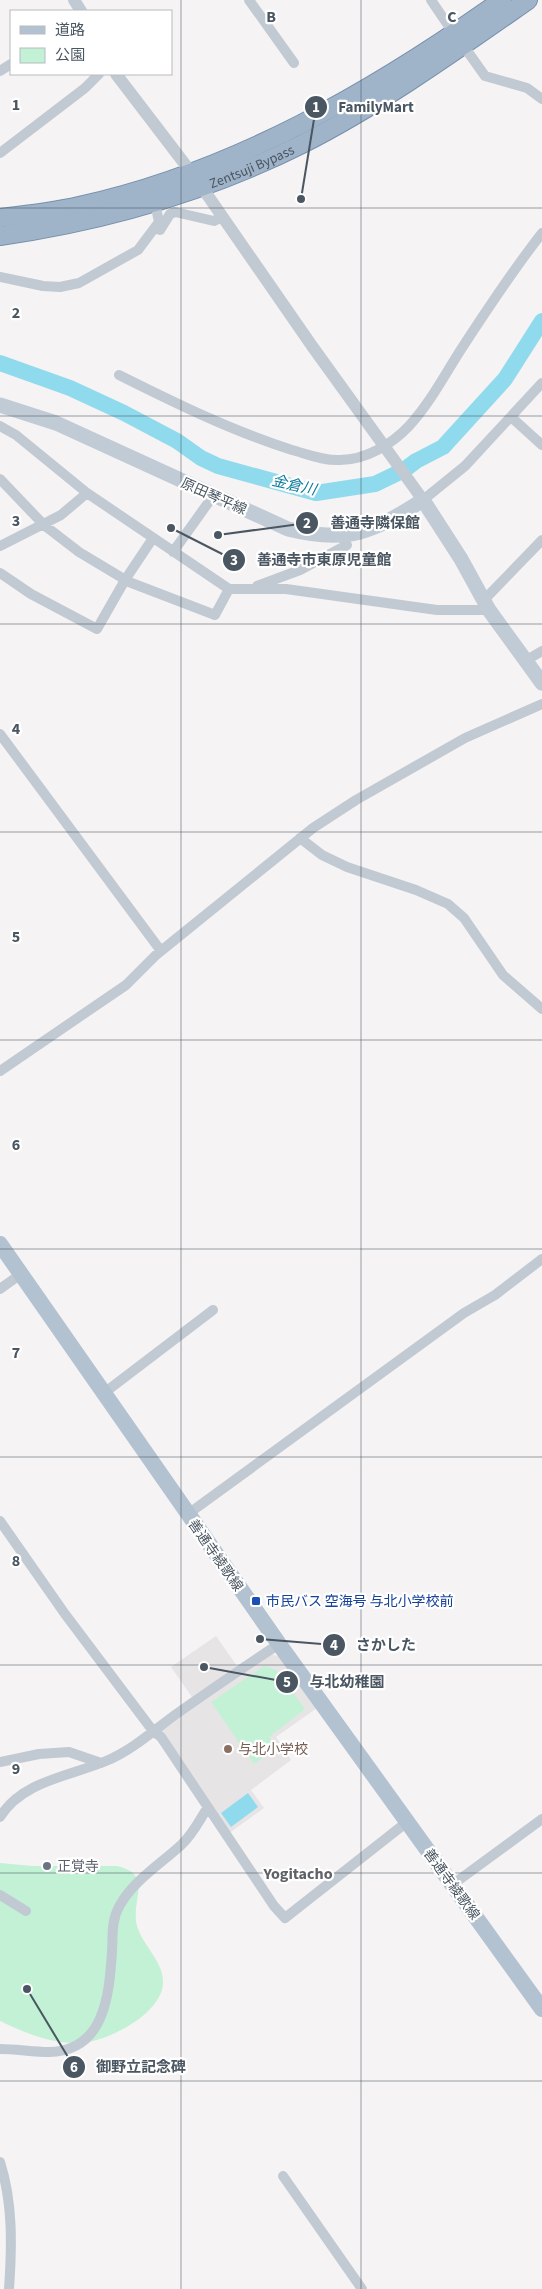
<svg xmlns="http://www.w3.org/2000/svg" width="542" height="2289" font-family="'Source Sans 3','Noto Sans JP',sans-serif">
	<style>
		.education { fill: #e6e4e5 }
		.green { fill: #c3f1d5 }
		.water { fill: #90daee }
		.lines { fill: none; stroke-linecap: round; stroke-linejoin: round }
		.river { stroke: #90daee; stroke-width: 16 }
		.trunk-casing { stroke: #7690ad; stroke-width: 20 }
		.minor { stroke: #c1cad2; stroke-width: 10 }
		.tertiary { stroke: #c1cad2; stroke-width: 12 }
		.secondary { stroke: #c1cbd6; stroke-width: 15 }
		.primary { stroke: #b3c2d1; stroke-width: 16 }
		.trunk { stroke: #9fb4c9; stroke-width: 18 }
		.grid { fill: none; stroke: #4a5661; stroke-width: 1; stroke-opacity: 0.55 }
		.transit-dot { fill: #1a4fb4; stroke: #fff; stroke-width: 2 }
		.education-dot { fill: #8d6e63; stroke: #fff; stroke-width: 2 }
		.worship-dot { fill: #6b7280; stroke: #fff; stroke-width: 2 }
		.labels { text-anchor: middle; stroke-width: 4.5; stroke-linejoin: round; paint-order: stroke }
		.street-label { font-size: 14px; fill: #4a5661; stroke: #fff }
		.transit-label { font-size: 14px; fill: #164399; stroke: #fff; text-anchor: start }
		.education-label { font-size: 14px; fill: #785e54; stroke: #fff; text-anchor: start }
		.worship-label { font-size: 14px; fill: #5b616d; stroke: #fff; text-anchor: start }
		.water-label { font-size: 15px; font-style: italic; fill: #0c7c9b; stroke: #fff }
		.quarter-label { font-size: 16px; font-weight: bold; fill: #5f6368; stroke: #fff }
		.grid-label { font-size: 16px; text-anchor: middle; font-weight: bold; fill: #4a5661; stroke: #fff; stroke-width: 4.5; stroke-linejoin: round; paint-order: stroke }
		.leader { fill: none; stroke: #4a5661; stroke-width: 2 }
		.callout-dot { fill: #4a5661; stroke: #fff; stroke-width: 2 }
		.mark-label { font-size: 15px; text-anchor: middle; font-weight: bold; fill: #fff }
		.callout-label { font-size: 15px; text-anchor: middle; font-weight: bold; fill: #4a5661; stroke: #fff; stroke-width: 4.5; stroke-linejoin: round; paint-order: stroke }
	</style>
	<rect width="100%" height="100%" fill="#f5f3f3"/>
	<path class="education" d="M216 1636 237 1666 192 1697 171 1667Z
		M271 1654 281 1657 317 1708 276 1737 291 1760 251 1790 264 1808 228 1834 161 1731Z"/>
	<path class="green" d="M264 1666 276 1670 305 1709 269 1737 276 1748 254 1764 211 1702Z
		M0 1863 32 1866H117C152 1874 133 1897 136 1921 139 1943 164 1960 163 1983 162 2014 107 2042 80 2043 51 2044 25 2033 0 2021Z"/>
	<path class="water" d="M248 1793 258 1807 231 1827 221 1813Z"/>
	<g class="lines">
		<path class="river" d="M0 363 70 388 124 413 177 441 201 458 218 466 316 493 375 484 404 470 416 461 443 447 505 379 542 321"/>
		<g class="trunk-casing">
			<g id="trunk">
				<path d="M0 218C26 215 53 212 79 206 234 172 374 91 502 0"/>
				<path id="s1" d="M0 236C105 221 206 192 302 144 381 104 455 51 528 0"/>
			</g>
		</g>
		<path class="minor" d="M249 0 294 63
			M431 0 454 34
			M463 45 485 76 527 88 542 99
			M0 71 11 64
			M0 153 85 88 99 74
			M160 230 170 214 175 212 214 221 222 217
			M0 277 43 286 60 287 79 283 138 250 159 222 155 203
			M119 375C175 403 232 431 292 450 307 454 324 461 340 460 366 460 392 444 409 426 430 403 444 376 460 351 486 311 513 270 542 233
			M511 417 542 445
			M0 426 16 435 87 493 229 589H286L437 610H489
			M0 479 44 525 79 552 129 582 215 615 229 589
			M423 500 465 466 542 383
			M0 546 61 515 87 493
			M173 552 213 496
			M0 573 31 594 97 629 125 580 153 538
			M257 586 300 570 347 545 341 536
			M484 600 542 540
			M525 661 542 651
			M0 734 161 951
			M300 838 322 855 347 867 416 890 448 904 464 918 503 975 542 1009
			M0 1071 126 985 156 955 313 828 356 800 465 738 542 704
			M0 1289 21 1274
			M104 1393 213 1310
			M188 1514 464 1313 495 1295 542 1259
			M0 1521 65 1614 153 1731 161 1737 274 1906 285 1918 407 1822
			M0 1762 39 1754 69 1752 101 1763
			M0 1817C22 1781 70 1776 106 1761 131 1751 153 1731 175 1715 209 1691 244 1667 279 1644
			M452 1885 542 1819
			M0 1895 26 1911
			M0 2049C16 2049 33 2052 49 2052 105 2051 109 1995 112 1952 113 1935 111 1920 120 1905 134 1880 162 1863 182 1844 193 1834 200 1819 208 1807
			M0 2162C13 2203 12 2246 9 2289
			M283 2176 362 2289"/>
		<path class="tertiary" d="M74 0 81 11
			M116 74 197 180 312 346 423 500"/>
		<path class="secondary" d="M0 405 56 423 288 529C348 544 373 532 423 500L461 559 489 610 542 683"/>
		<path class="primary" d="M0 1244 279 1644 542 2009"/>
		<use href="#trunk" class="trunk"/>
	</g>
	<path class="grid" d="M181 0V2289M361 0V2289M0 208H542M0 416H542M0 624H542M0 832H542M0 1040H542M0 1249H542M0 1457H542M0 1665H542M0 1873H542M0 2081H542"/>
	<rect class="transit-dot" x="251" y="1596" width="10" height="10" rx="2.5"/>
	<circle class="education-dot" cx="228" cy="1749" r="5"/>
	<circle class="worship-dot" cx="47" cy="1866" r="5"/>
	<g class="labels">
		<g class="street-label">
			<text dy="5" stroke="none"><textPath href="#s1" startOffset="262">Zentsuji Bypass</textPath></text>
			<text transform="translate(214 496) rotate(24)" y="5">原田琴平線</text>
			<text transform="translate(216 1555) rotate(55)" y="5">善通寺綾歌線</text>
			<text transform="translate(452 1884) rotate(54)" y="5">善通寺綾歌線</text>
		</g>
		<g class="transit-label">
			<text x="266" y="1606">市民バス 空海号 与北小学校前</text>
		</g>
		<g class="education-label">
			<text x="238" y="1754">与北小学校</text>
		</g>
		<g class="worship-label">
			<text x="57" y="1871">正覚寺</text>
		</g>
		<g class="water-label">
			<text transform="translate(294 485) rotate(13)" y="5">金倉川</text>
		</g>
		<g class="quarter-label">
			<text x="298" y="1879">Yogitacho</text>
		</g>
	</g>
	<g class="grid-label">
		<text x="271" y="22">B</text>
		<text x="452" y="22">C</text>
		<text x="16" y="110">1</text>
		<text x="16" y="318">2</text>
		<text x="16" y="526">3</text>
		<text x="16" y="734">4</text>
		<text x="16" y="942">5</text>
		<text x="16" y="1150">6</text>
		<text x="16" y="1358">7</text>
		<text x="16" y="1566">8</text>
		<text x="16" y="1774">9</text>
	</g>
	<path class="leader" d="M301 199L316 107M218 535L307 523M171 528L234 560M260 1639L334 1645M204 1667L287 1682M27 1989L74 2067"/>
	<g class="callout-dot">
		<circle cx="301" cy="199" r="5"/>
		<circle cx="218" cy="535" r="5"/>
		<circle cx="171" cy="528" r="5"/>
		<circle cx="260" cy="1639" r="5"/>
		<circle cx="204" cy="1667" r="5"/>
		<circle cx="27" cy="1989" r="5"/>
		<circle cx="316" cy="107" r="12"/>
		<circle cx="307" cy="523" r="12"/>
		<circle cx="234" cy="560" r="12"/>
		<circle cx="334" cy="1645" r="12"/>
		<circle cx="287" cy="1682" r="12"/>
		<circle cx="74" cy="2067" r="12"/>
	</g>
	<g class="mark-label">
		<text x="316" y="112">1</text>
		<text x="307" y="528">2</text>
		<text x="234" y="565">3</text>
		<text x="334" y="1650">4</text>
		<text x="287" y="1687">5</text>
		<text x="74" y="2072">6</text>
	</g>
	<g class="callout-label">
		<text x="376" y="112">FamilyMart</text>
		<text x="375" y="528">善通寺隣保館</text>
		<text x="324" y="565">善通寺市東原児童館</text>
		<text x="386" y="1650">さかした</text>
		<text x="347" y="1687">与北幼稚園</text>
		<text x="141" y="2072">御野立記念碑</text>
	</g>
	<rect x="10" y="10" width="162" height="65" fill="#ffffff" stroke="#b7bbc0"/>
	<rect x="20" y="26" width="25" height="8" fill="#b3c2d1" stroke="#b7bbc0"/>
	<text x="55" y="35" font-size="15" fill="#4a5661">道路</text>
	<rect x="20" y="48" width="25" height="15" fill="#c3f1d5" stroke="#b7bbc0"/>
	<text x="55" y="60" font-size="15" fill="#4a5661">公園</text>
</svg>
